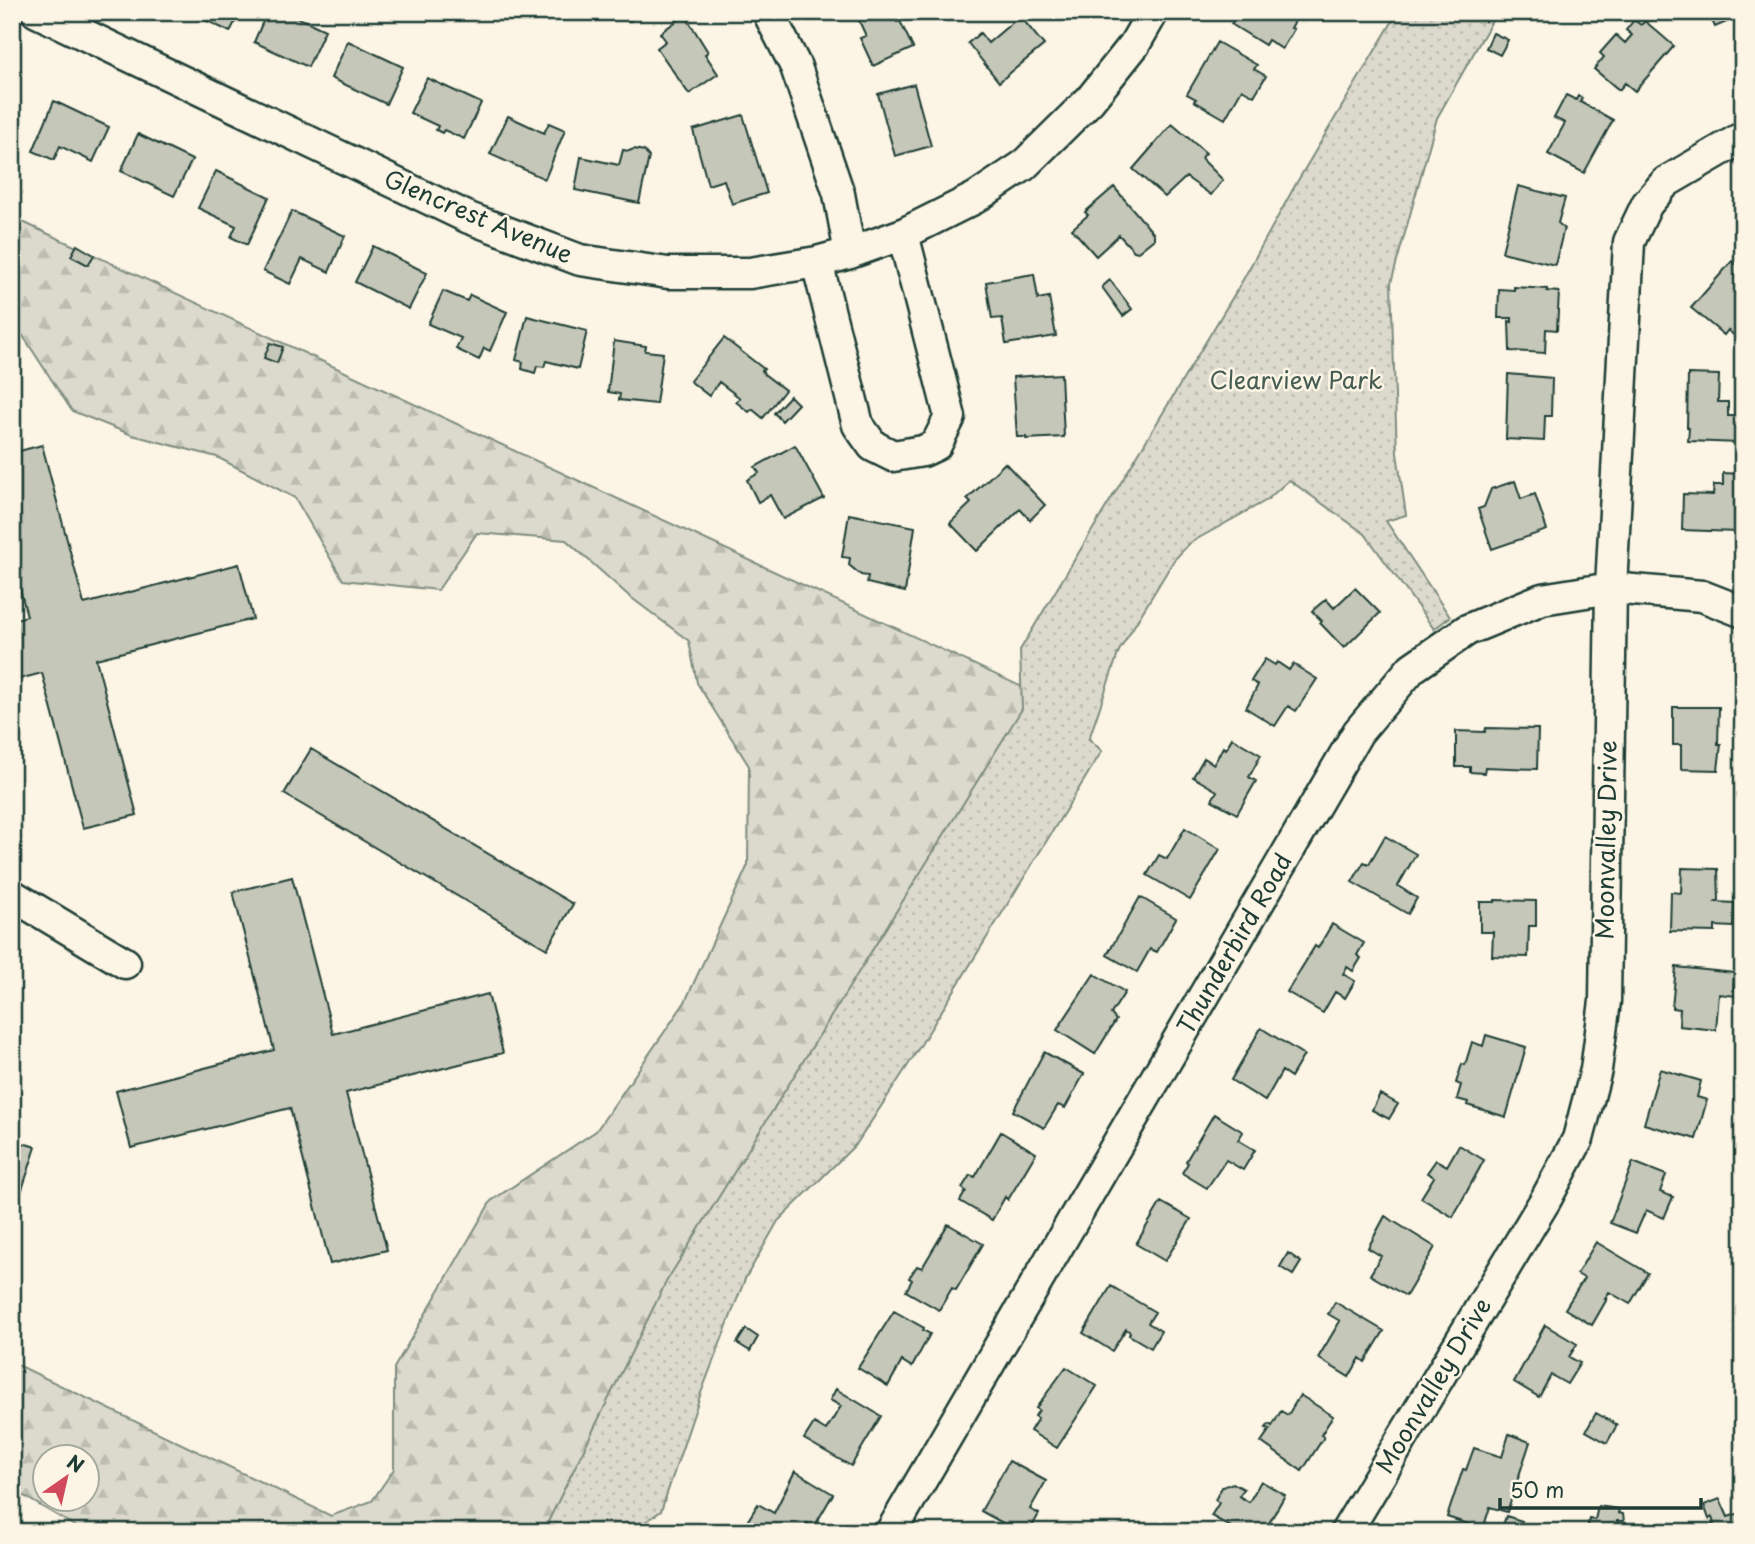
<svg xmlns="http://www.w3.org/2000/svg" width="1755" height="1544" font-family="'Playpen Sans',sans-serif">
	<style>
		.forest { fill: url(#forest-firs); stroke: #7e8c80; stroke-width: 2; fill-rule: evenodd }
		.park { fill: url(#park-dots); stroke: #7e8c80; stroke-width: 2 }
		.building { fill: #c5c7b9; stroke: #1f3d34; stroke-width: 2 }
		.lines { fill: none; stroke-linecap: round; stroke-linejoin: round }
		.minor-casing { stroke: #1f3d34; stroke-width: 35 }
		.minor { stroke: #fcf5e5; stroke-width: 30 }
		.labels { text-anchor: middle; stroke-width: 5; stroke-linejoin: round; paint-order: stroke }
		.street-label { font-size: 24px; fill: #1f3d34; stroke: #fcf5e5 }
		.park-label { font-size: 24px; fill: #455c52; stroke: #fcf5e5 }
	</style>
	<defs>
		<pattern id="forest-firs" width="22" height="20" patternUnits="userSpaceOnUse" patternTransform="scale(1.75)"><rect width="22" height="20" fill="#dcdacc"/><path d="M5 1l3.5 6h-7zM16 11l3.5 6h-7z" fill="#bcbcb0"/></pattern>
		<pattern id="park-dots" width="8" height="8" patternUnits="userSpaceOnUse" patternTransform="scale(1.75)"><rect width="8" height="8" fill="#dcdacc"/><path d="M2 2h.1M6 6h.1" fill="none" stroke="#bcbcb0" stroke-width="1.8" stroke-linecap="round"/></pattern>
	</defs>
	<rect width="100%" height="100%" fill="#fcf5e5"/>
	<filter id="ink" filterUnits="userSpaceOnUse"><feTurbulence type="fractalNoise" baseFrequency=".0143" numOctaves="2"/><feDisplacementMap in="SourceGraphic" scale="14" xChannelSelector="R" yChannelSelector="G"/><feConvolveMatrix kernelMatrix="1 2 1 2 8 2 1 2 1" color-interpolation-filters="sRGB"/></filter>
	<g filter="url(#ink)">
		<path class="forest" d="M12 217 1048 699 577 1532H85L12 1489V1362L331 1516 372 1501 394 1469V1368L491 1201 596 1131 685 1002 748 865 749 766 697 683 689 641 629 596 566 540 477 533 438 590 343 580 295 498 217 457 132 435 72 411 12 319ZM46 1456H88V1498H46Z"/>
		<path class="park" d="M1398 12H1497L1437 118 1391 283 1397 453 1406 515 1386 521 1450 617 1434 629 1365 534 1289 480 1267 500 1190 543 1174 560 1119 651 1089 739 1102 751 912 1059 857 1143 778 1221 745 1279 701 1393 661 1511 631 1532H543L666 1282 1022 709 1020 650 1240 285 1297 182Z"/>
		<path class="building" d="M189 12H240L230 32Z
			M267 12H286L325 30 308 67 254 42Z
			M617 12H636L630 21Z
			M855 12H893L897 22 900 21 913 48 873 66 860 38 866 36Z
			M1238 12H1300L1291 28 1294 29 1282 49 1268 40 1265 45 1231 24Z
			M1708 12H1743V15L1715 27Z
			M685 15 708 52 705 54 718 74 689 94 657 48 666 41 660 33Z
			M1020 16 1044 45 999 82 968 43 980 33 988 43Z
			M1634 20 1641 25 1645 21 1674 46 1635 91 1625 83 1619 90 1594 69 1604 57 1600 53 1616 35 1625 43 1632 35 1626 30Z
			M1493 33 1508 40 1500 55 1486 48Z
			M348 41 403 67 386 104 331 78Z
			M1217 42 1257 65 1254 69 1266 76 1254 96 1242 89 1225 119 1194 101 1196 99 1187 94Z
			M427 78 481 103 464 139 444 130 442 133 436 130 438 126 410 113Z
			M914 84 931 146 895 156 878 94Z
			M1566 95 1576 100 1578 96 1582 98 1580 102 1613 120 1584 173 1548 154 1565 123 1554 118Z
			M54 101 109 127 93 162 60 146 54 160 33 151Z
			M743 115 767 193 732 204 724 180 708 185 693 130Z
			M508 116 544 133 549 123 565 130 545 179 490 154Z
			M1172 124 1206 153 1201 158 1223 180 1211 195 1186 177 1165 197 1133 169Z
			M138 134 192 160 174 196 121 171Z
			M634 149 644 151 649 157 639 203 575 190 581 157 619 165 623 150 629 151Z
			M216 171 269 197 247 245 231 237 236 226 198 208Z
			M1518 186 1565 198 1558 223 1564 228 1555 265 1502 252Z
			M1114 187 1154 234V239L1138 252 1134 251 1119 235 1096 256 1072 229 1088 215 1085 212Z
			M292 211 345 236 329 272 302 259 290 284 263 271Z
			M77 245 94 255 88 265 71 256Z
			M373 246 427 273 409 309 355 282Z
			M1732 261 1743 269V333L1738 339 1728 330 1724 335 1691 308Z
			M1034 274 1038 299 1049 297 1056 336 1006 344 1002 318 992 319 986 282Z
			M1110 280 1132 309 1123 316 1102 287Z
			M1514 287 1547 289V291L1559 292 1557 330 1546 329 1545 353 1510 351 1509 321 1512 322V318H1498L1499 289 1514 290Z
			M443 291 467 301 470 295 507 312 490 351 484 348 479 360 456 349 461 338 428 324Z
			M527 316 587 331 578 369 546 361 544 367 537 366 535 373 522 369 523 362 516 360Z
			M724 338 764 369 762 371 764 374 785 390 763 418 752 409 749 412 736 402 740 398 719 382 709 396 690 381Z
			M614 341 646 346 645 351 663 353 656 404 619 400 620 394 608 392Z
			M270 343 283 347 277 363 264 358Z
			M1061 374 1064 437 1026 439V437H1017L1013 377Z
			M1508 374 1552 378 1551 416H1545L1544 441 1506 439Z
			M1688 374 1719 375 1718 402H1728V416H1741L1740 443 1688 441 1689 428 1687 427Z
			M790 396 798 404 782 421 774 413Z
			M42 445 84 604 239 564 253 619 96 659 137 815 83 828 42 673 12 681V620L27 616 12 558V453Z
			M795 445 824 498 783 519 770 495 758 502 747 480 759 473 755 467Z
			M1005 463 1045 505 1030 520 1020 509 977 551 950 523 971 503 967 499Z
			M1723 473 1743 474V526H1737V532L1682 530 1683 494 1713 495 1714 485H1723Z
			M1515 481 1521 499 1535 494 1547 530 1492 549 1478 509 1484 507 1491 489Z
			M849 514 915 527 905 592 867 583 868 576 861 575 849 565 850 558 842 557Z
			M1355 588 1380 613 1344 648 1320 623 1322 621 1312 611 1326 599 1334 608Z
			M1265 659 1275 665 1277 662 1289 670 1293 664 1317 679 1296 711 1288 706 1275 726 1246 708 1258 685 1251 681Z
			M1673 707H1719L1718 744H1721L1718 770 1681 769V745H1673Z
			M1486 728 1538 729 1537 769 1485 767 1484 773 1470 772V767H1456V731L1485 732Z
			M1232 738 1261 755 1249 777 1256 781 1237 814 1212 800 1217 791 1193 777 1204 758 1214 764 1223 747 1226 749Z
			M311 749 573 904 547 949 284 794Z
			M1185 828 1220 849 1190 900 1147 875 1159 855 1167 859Z
			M1385 836 1416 854 1398 886 1417 898 1408 914 1352 882 1364 862 1369 864Z
			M1682 868 1718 869 1719 900 1716 902 1734 903 1733 927 1715 926V932L1670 931 1671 892 1681 893Z
			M292 877 333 1034 488 994 503 1053 346 1093 387 1250 330 1264 290 1108 131 1148 116 1091 274 1050 233 892Z
			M1140 897 1176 918 1157 952 1150 949 1137 972 1107 955Z
			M1495 900 1536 901V926H1529L1528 957 1492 956 1493 932H1480V902H1495Z
			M1332 924 1364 943 1357 955 1361 958 1353 971 1347 967 1343 974 1355 981 1345 998 1335 992 1323 1013 1287 992 1315 946 1318 948Z
			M1676 967 1734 973 1733 990H1738L1736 996 1719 994 1716 1030 1679 1026 1680 1009 1672 1008Z
			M1094 974 1125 992 1111 1014 1116 1020 1095 1054 1057 1030Z
			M1261 1028 1304 1055 1291 1077 1282 1071 1265 1101 1231 1080Z
			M1486 1035 1526 1047 1506 1117 1467 1105 1468 1102 1457 1099 1461 1085 1456 1083 1462 1064 1465 1065 1472 1042 1483 1046Z
			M1044 1052 1084 1074 1065 1108 1058 1105 1044 1128 1013 1111Z
			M1660 1069 1701 1081 1697 1097 1707 1100 1696 1139 1644 1124Z
			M1380 1094 1398 1104 1389 1119 1372 1110Z
			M1214 1114 1243 1132 1238 1140 1255 1150 1243 1170 1226 1160 1207 1188 1182 1173 1188 1163 1186 1161Z
			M1001 1132 1036 1153 1008 1200 1005 1197 992 1220 960 1201 966 1191 962 1188 970 1175 975 1177Z
			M12 1140 36 1147 12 1220Z
			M1459 1145 1484 1160 1453 1217 1421 1198 1434 1177 1427 1173 1436 1160 1447 1166Z
			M1633 1162 1666 1175 1660 1192 1673 1197 1664 1218 1646 1210 1636 1233 1610 1223Z
			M1161 1202 1191 1219 1165 1261 1136 1244Z
			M1385 1216 1435 1247 1406 1296 1370 1275 1381 1256 1368 1248Z
			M948 1224 983 1244 956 1290 952 1288 939 1310 906 1291 912 1280 909 1278 917 1266 922 1268Z
			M1596 1242 1648 1273 1630 1304 1609 1292 1605 1299H1607L1592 1325 1565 1309 1584 1278 1577 1274Z
			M1288 1253 1301 1262 1293 1275 1280 1267Z
			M1111 1286 1155 1312 1148 1323 1161 1331 1151 1348 1129 1335 1130 1332 1126 1329 1112 1351 1083 1333Z
			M1335 1302 1384 1331 1365 1362 1360 1358 1349 1377 1318 1358 1340 1321 1328 1314Z
			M894 1311 924 1328 923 1330 930 1334 912 1367 902 1361 888 1386 858 1368Z
			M1545 1325 1577 1344 1569 1357 1580 1363 1567 1384 1551 1375 1539 1397 1514 1382Z
			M746 1329 758 1337 750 1351 737 1343Z
			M1066 1367 1097 1386 1057 1448 1030 1431 1038 1418 1035 1416 1039 1410 1036 1408Z
			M836 1389 881 1416 851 1466 804 1439 814 1423 826 1430 841 1406 830 1400Z
			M1300 1395 1333 1416 1321 1435 1324 1437 1302 1471 1261 1442 1270 1429 1266 1428 1269 1424 1272 1426 1281 1411 1288 1415Z
			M1596 1413 1617 1425 1607 1443 1586 1431Z
			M1509 1434 1530 1442 1507 1512 1490 1507 1483 1529 1447 1517 1463 1469 1466 1470 1474 1448 1502 1457Z
			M1009 1461 1046 1481 1030 1509 1039 1514 1029 1532H1019L981 1511Z
			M795 1471 833 1494 814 1527 807 1523 802 1532H764L747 1522 758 1504 774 1513Z
			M1261 1481 1285 1495 1264 1532H1228L1231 1527 1211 1516 1219 1503 1215 1500 1222 1487 1233 1483 1244 1489 1239 1496 1249 1502Z
			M1720 1499 1728 1517 1740 1513 1743 1532H1692L1714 1524 1712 1517 1709 1519 1704 1505Z
			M1598 1506 1619 1509 1618 1513 1623 1514 1624 1521H1617L1616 1532H1587L1589 1519 1595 1520Z
			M1506 1516 1522 1521 1519 1532H1501Z"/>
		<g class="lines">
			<g class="minor-casing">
				<path id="minor" d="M37 12 469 218 580 260 668 273H750L817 262 850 253 903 234 975 198 1023 166 1090 100 1134 45 1153 12
					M768 12 796 67 839 194 850 253
					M817 262 858 425 873 446 893 456 923 451 936 445 950 417 903 234
					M12 895 125 963
					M891 1532 1358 732 1412 668 1467 630 1542 599 1611 588 1702 596 1743 612
					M1346 1532 1546 1199 1578 1139 1596 1070 1605 1001 1611 588 1629 242 1647 204 1666 182 1743 137"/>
			</g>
			<use href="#minor" class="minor"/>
		</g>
	</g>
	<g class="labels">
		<g class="street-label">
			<text transform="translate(478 217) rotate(23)" y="8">Glencrest Avenue</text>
			<text transform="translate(1607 840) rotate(-89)" y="8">Moonvalley Drive</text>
			<text transform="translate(1235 944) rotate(-60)" y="8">Thunderbird Road</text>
			<text transform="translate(1434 1386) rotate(-59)" y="8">Moonvalley Drive</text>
		</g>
		<g class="park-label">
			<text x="1296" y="389">Clearview Park</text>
		</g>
	</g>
	<rect width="1755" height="1544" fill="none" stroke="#fcf5e5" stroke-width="42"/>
	<rect x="21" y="21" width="1713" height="1502" fill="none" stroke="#1f3d34" stroke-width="2.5" filter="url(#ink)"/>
	<g transform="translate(66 1478) rotate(34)"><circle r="33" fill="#fcf5e5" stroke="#a4ab9e" stroke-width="2"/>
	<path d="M0-5L12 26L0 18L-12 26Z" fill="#d1495b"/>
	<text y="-10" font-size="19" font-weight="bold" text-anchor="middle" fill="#1f3d34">N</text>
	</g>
	<path d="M1500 1498v10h201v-10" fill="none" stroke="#1f3d34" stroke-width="3.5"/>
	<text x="1510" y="1498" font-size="21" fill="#1f3d34" stroke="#fcf5e5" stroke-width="5" paint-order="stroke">50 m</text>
</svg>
